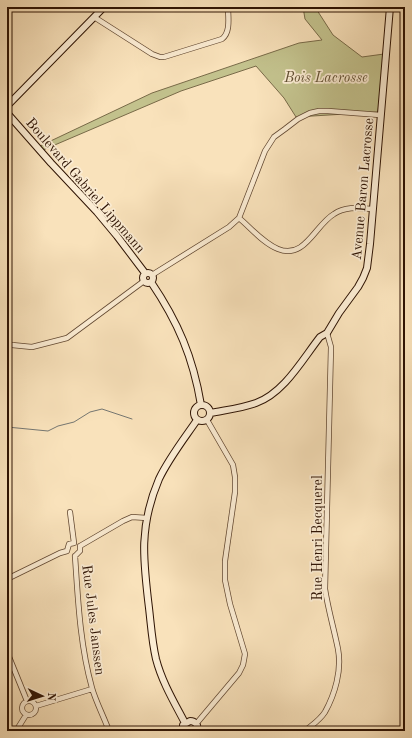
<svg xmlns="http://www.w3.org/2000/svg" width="412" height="738" font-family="'Old Standard TT',serif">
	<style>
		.green { fill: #c3c28d; stroke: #786a48 }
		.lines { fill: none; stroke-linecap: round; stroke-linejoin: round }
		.stream { stroke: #757772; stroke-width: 1 }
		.street-casing { stroke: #614731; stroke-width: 6 }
		.secondary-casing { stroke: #2e1303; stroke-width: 8 }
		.street { stroke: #fbecd3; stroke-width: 4.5 }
		.secondary { stroke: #fbecd3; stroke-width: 6 }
		.labels { text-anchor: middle; stroke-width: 3.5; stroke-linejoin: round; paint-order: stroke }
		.park-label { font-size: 14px; font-style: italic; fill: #625033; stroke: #fbecd3 }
		.street-label { font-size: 14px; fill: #2e1303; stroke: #fbecd3 }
	</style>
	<rect width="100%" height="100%" fill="#f9e2bb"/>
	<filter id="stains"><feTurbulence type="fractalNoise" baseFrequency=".005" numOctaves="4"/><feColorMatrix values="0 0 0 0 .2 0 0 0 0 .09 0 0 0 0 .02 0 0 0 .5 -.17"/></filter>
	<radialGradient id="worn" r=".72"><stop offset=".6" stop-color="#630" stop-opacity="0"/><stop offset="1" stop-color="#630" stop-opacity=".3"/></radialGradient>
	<path class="green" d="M303 7H315L333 35 362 57 384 54 378 112 296 117 284 98 256 66 181 91 43 150 40 146 152 93 299 43 322 40 305 19Z"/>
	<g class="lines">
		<path class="stream" d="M7 427 48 431 58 426 74 422 90 412 102 409 132 419"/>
		<g class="street-casing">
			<path id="street" d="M94 17 152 54 160 57H164L222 39C231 32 228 17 228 7
				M239 218C251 228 263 243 278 249 305 260 315 225 334 214 346 206 359 208 373 209
				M152 275 229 227 239 218 265 151 274 137 285 129 298 119 310 113 319 111H328L380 115
				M7 343 12 345 32 347 67 338 144 281
				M70 512 74 543
				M80 546 123 521 132 517 147 518
				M67 551 69 544 74 543
				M75 556C78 600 80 645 92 688 96 702 104 717 109 731
				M75 556 80 551V546
				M7 579 60 553 67 551
				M7 652 27 701
				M22 708a7 7 0 1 1 14 0a7 7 0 1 1-14 0Z
				M36 706 92 689
				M196 724 239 673 243 665 245 654 230 604 225 580V561L235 492V477L233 465 207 420
				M16 731 26 715
				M305 731C312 725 320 720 325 712 335 694 342 670 338 649 334 629 328 609 325 589L331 347 327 333"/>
		</g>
		<g class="secondary-casing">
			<path id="secondary" d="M7 106 104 7
				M7 113 51 163 97 212 117 236 145 273
				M143 278a5 5 0 1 1 10 0a5 5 0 1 1-10 0Z
				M151 282C178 322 193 357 201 405
				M194 413a8 8 0 1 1 16 0a8 8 0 1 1-16 0Z
				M211 413C226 410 242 408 256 403 284 393 302 360 320 337L327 333 339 313 358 287 363 278 367 268 370 244 390 7
				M185 723C174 702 162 682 156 659 152 642 151 625 149 608 143 559 139 526 159 479 169 458 184 439 197 420
				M183 731V725L190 721C195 721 199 725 197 731"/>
		</g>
		<use href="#street" class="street"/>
		<use href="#secondary" class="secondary"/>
	</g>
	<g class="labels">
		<g class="park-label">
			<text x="326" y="82">Bois Lacrosse</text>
		</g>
		<g class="street-label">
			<text transform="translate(86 185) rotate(49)" y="5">Boulevard Gabriel Lippmann</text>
			<text transform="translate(362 189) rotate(-85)" y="5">Avenue Baron Lacrosse</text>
			<text transform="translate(317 538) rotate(-90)" y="5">Rue Henri Becquerel</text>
			<text transform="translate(94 620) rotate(83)" y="5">Rue Jules Janssen</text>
		</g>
	</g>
	<rect width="412" height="738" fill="none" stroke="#f9e2bb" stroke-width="24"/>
	<rect x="8" y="8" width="396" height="722" fill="none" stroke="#2e1303" stroke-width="2"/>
	<rect x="12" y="12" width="388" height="714" fill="none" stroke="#2e1303"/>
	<g transform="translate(42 696) rotate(94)" stroke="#fbecd3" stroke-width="3" paint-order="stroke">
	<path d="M0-3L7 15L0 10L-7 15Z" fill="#2e1303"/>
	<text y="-6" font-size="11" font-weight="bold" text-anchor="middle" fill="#2e1303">N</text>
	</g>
	<rect width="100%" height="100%" filter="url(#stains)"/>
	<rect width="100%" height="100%" fill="url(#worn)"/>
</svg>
